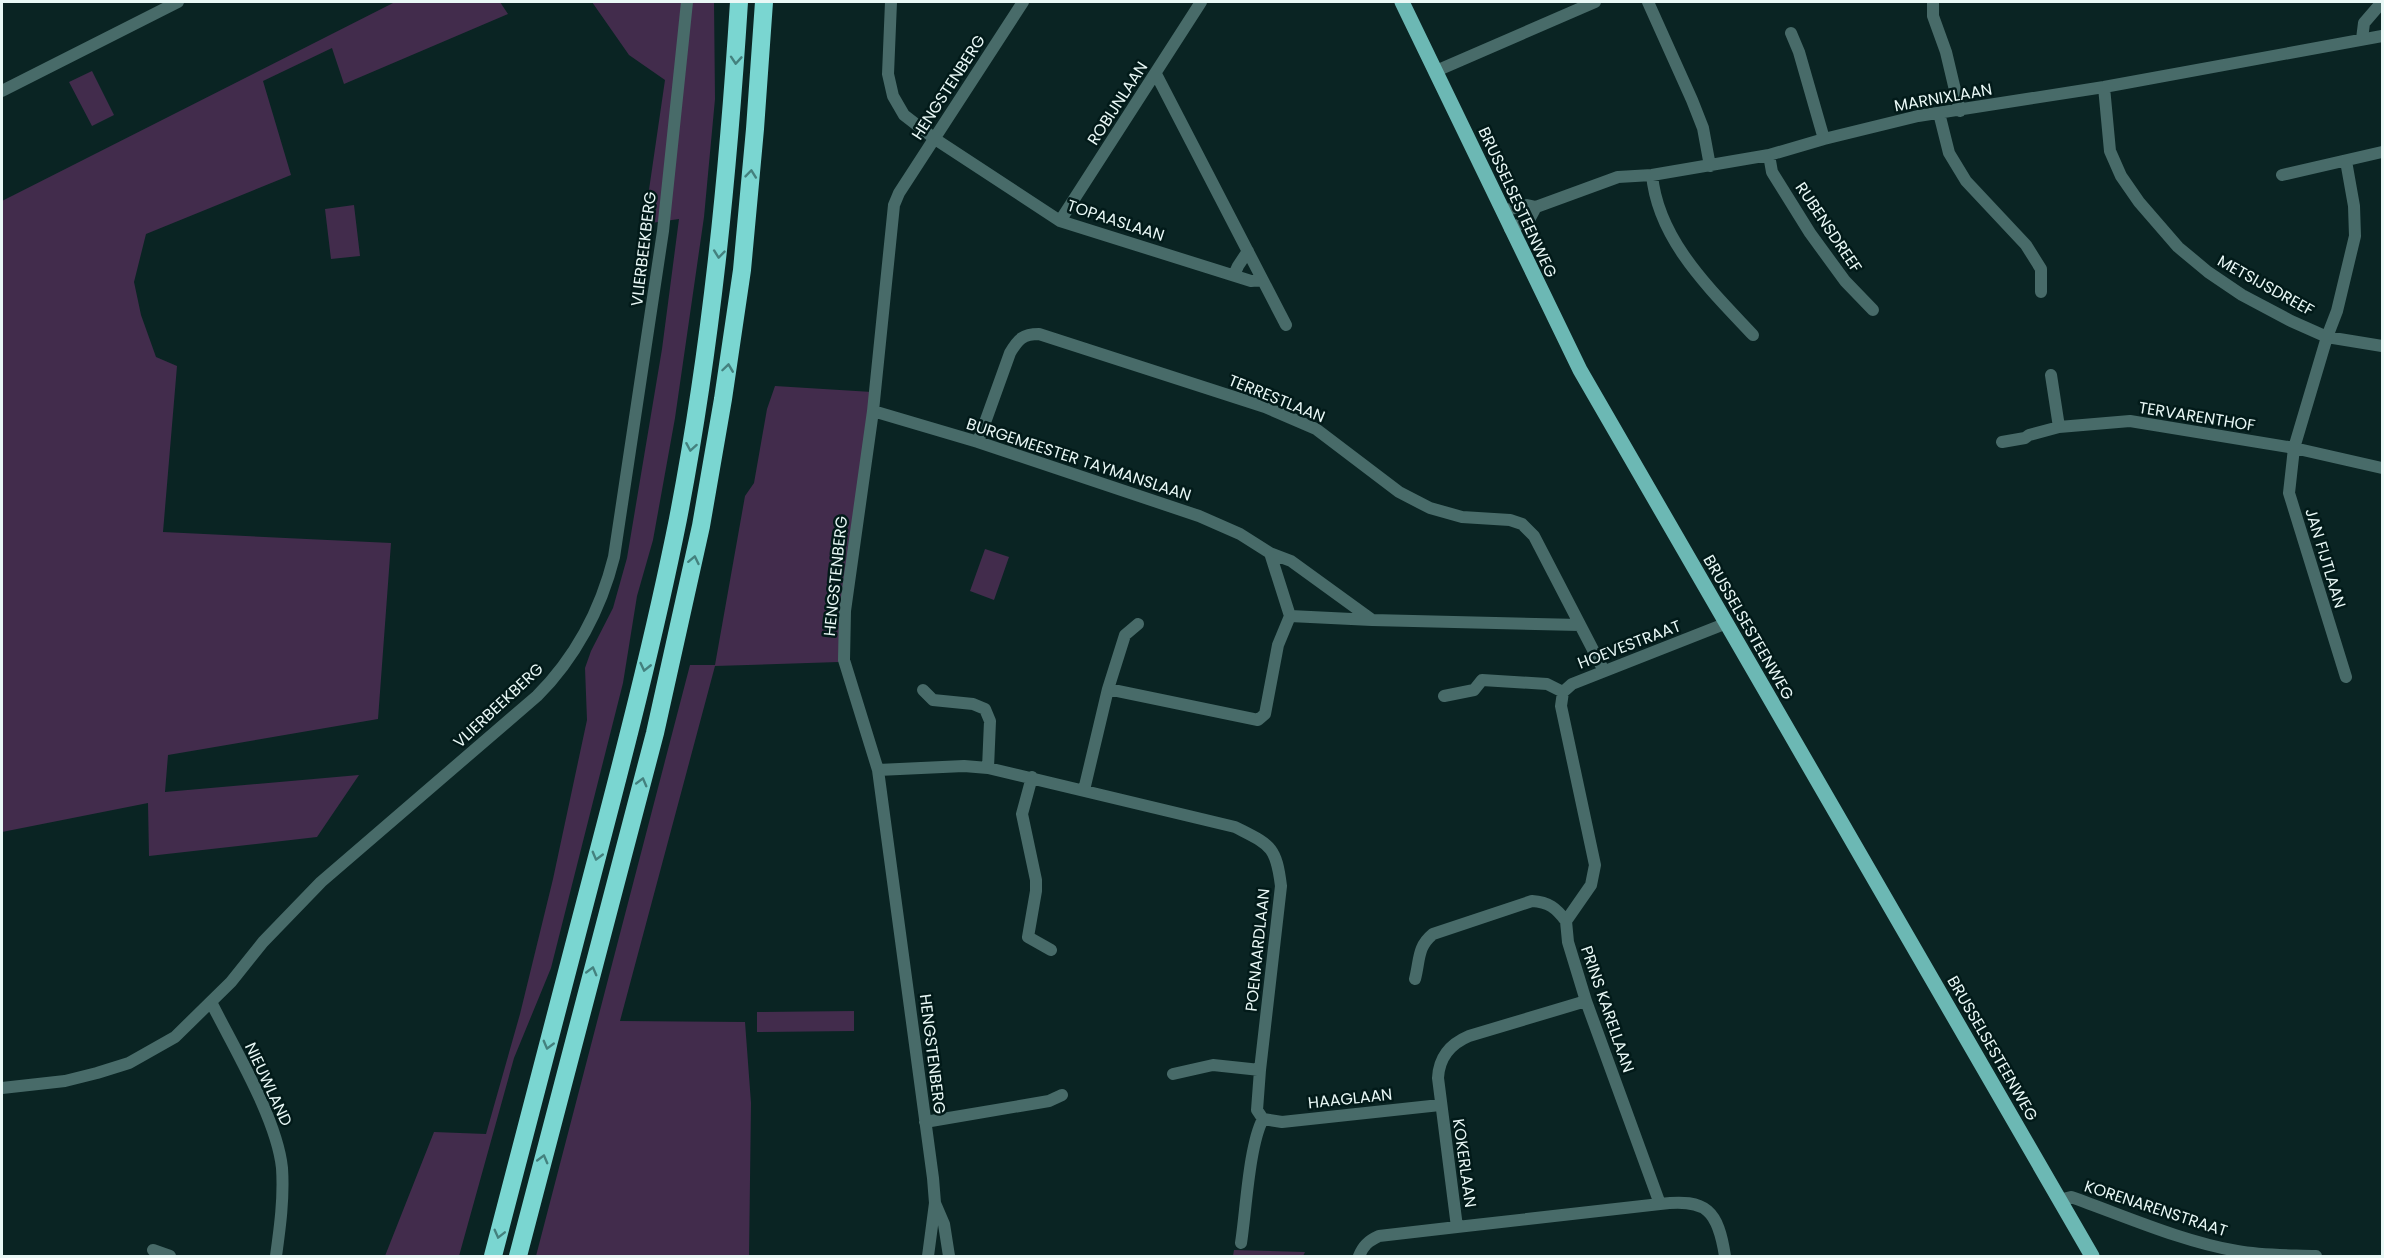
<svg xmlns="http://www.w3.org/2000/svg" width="2384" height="1258" font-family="Poppins,sans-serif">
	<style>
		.green { fill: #422c4c }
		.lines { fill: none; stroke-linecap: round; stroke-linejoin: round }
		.minor { stroke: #486b69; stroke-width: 12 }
		.major { stroke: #6cb8b4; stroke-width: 15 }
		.highway { stroke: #7ad6d1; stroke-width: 18 }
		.oneway { stroke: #44817e }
		.labels { text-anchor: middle; stroke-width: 5; stroke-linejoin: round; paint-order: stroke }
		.street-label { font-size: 16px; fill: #e9f8f6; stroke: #021a19 }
	</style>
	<rect width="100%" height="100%" fill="#0a2423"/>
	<path class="green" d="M395 2H500L508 14 344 84 332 48 263 81 291 175 146 234 134 282 141 315 156 357 177 366 163 532 391 543 378 719 168 755 165 792 359 775 317 837 149 856 148 803 2 832V201Z
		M592 2H714L715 99 704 217 675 418 653 540 637 596 623 683 551 968 514 1058 459 1256H385L434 1132 486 1134 520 1014 553 879 587 720 585 668 591 651 613 608 627 558 662 349 679 219 644 224 665 80 629 55Z
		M92 71 114 115 92 126 69 82Z
		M354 205 360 256 331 259 325 209Z
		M775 386 872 392 839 662 715 666 620 1021 745 1022 751 1103 749 1256H536L690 665H715L745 496 754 483 767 409Z
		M985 549 1009 557 994 600 970 591Z
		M854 1011V1031L757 1032V1012Z
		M1234 1250 1305 1252 1303 1256H1233Z"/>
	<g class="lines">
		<path class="minor" d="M891 2 888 74 893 96 904 115 935 139 1060 221 1251 281 1262 280
			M1648 2 1692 100 1703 128 1710 166
			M1933 2V16L1946 52 1960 111
			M1791 33 1799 52 1824 139
			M2362 39 2364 23 2382 2
			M1436 71 1595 2
			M1156 74 1286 325
			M2104 87 2110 151 2121 176 2139 202 2178 247 2208 272 2242 295 2291 321 2327 337 2382 346
			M2 91 178 2
			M1939 113 1949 153 1966 181 2026 245 2041 269V292
			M1769 155 1772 172 1810 233 1845 281 1873 310
			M2346 161 2354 206 2355 236 2337 311 2327 337 2294 448 2382 468
			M1652 175C1658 240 1710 289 1753 335
			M2282 175 2382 152
			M1502 211 1527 205 1536 207 1618 177 1652 175 1769 155 1824 139 1918 116 2104 87 2382 36
			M1060 221 1201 2
			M1510 229 1529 220 1536 207
			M1234 275 1238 266 1248 251
			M2051 375 2059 427
			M873 411 978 442 1199 516 1240 534 1270 553 1290 616 1372 620 1580 625
			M978 442 1010 353C1018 339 1023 334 1039 334L1265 407 1316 429 1399 492 1430 508 1462 517 1510 520 1522 524 1534 536 1604 671
			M2002 442 2025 438 2029 435 2059 427 2130 421 2294 448 2289 493 2346 677
			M1270 553 1291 561 1371 619
			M1108 689 1258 720 1265 714 1278 645 1290 616
			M923 690 933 700 973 704 985 709 990 721 988 768
			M1563 692 1561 706 1595 865 1591 885 1566 921 1568 942 1586 1001 1660 1204C1707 1198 1718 1211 1725 1256
			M1563 692 1572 684 1727 623
			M1444 696 1474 690 1482 680 1547 684 1563 692
			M878 770 964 766 988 768 1235 827C1270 845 1276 845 1281 886L1260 1070 1257 1110 1263 1119C1249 1145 1246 1211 1241 1243
			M1032 777 1022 814 1036 880V891L1028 937 1051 950
			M1084 790 1108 689 1125 635 1138 624
			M1415 979C1420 960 1417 947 1433 934L1532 901C1549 902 1556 908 1566 921
			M1586 1001 1469 1036C1450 1044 1439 1057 1438 1078L1457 1227 1660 1204
			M211 1002C234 1048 277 1119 282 1168 284 1198 280 1227 276 1256
			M1173 1074 1213 1065 1260 1070
			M2 1088 65 1081 97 1073 129 1063 175 1037 231 982 263 942 321 882 537 696C575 658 601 609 614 557L663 231 687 2
			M1263 1119 1282 1122 1440 1105
			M925 1122 1049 1101 1062 1095
			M2059 1200 2071 1197C2125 1216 2180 1241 2237 1251 2263 1256 2290 1255 2316 1256
			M935 1203 944 1224 949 1256
			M153 1250 170 1256
			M928 1256 935 1203 933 1178 878 770 844 660 845 611 873 411 894 205 899 193 1023 2
			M1359 1256C1363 1246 1368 1241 1379 1236L1457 1227"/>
		<path class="major" d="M1402 2 1580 370 2092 1256"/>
		<path class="highway" d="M493 1256C526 1130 559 1003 592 876 623 758 654 639 678 519 711 348 728 175 739 2
			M518 1256 655 733 701 526 723 399 742 270 755 129 764 2"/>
	</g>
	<defs><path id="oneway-chevron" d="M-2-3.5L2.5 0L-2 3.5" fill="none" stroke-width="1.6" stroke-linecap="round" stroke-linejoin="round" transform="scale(1.5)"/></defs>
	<g class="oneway">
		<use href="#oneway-chevron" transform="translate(736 60) rotate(94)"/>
		<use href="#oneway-chevron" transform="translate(751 174) rotate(-84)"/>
		<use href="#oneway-chevron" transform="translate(719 254) rotate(96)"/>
		<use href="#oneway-chevron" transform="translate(728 368) rotate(-82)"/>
		<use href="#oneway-chevron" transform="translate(691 447) rotate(100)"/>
		<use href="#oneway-chevron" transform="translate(694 560) rotate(-78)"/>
		<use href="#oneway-chevron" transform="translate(645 667) rotate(103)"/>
		<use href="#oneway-chevron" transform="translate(642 782) rotate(-75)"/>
		<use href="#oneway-chevron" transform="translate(597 856) rotate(105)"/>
		<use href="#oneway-chevron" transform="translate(592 971) rotate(-75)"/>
		<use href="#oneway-chevron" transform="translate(548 1045) rotate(105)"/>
		<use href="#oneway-chevron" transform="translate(543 1159) rotate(-75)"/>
		<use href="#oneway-chevron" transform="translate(499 1234) rotate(104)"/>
	</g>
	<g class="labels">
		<g class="street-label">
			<text transform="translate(948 87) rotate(-57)" y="6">HENGSTENBERG</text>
			<text transform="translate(1943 97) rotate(-10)" y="6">MARNIXLAAN</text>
			<text transform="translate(1117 103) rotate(-57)" y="6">ROBIJNLAAN</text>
			<text transform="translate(1518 202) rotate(65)" y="6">BRUSSELSESTEENWEG</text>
			<text transform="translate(1116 220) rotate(18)" y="6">TOPAASLAAN</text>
			<text transform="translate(1829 227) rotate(56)" y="6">RUBENSDREEF</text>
			<text transform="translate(643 249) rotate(-83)" y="6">VLIERBEEKBERG</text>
			<text transform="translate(2266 285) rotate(29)" y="6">METSIJSDREEF</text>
			<text transform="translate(1277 398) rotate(22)" y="6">TERRESTLAAN</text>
			<text transform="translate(2197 416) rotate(9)" y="6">TERVARENTHOF</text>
			<text transform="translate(1079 459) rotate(18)" y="6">BURGEMEESTER TAYMANSLAAN</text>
			<text transform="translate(2326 558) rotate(73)" y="6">JAN FIJTLAAN</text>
			<text transform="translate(835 576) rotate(-84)" y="6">HENGSTENBERG</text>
			<text transform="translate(1749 627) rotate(60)" y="6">BRUSSELSESTEENWEG</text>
			<text transform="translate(1629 644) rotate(-21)" y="6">HOEVESTRAAT</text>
			<text transform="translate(498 705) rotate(-43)" y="6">VLIERBEEKBERG</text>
			<text transform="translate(1257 950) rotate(-84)" y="6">POENAARDLAAN</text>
			<text transform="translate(1608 1009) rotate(71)" y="6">PRINS KARELLAAN</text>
			<text transform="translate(1993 1048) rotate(60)" y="6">BRUSSELSESTEENWEG</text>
			<text transform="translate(933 1054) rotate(83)" y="6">HENGSTENBERG</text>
			<text transform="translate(269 1084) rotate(65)" y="6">NIEUWLAND</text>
			<text transform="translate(1350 1098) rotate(-6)" y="6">HAAGLAAN</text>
			<text transform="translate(1465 1163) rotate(82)" y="6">KOKERLAAN</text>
			<text transform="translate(2156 1208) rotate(18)" y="6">KORENARENSTRAAT</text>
		</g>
	</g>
	<rect width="2384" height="1258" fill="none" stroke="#e9f8f6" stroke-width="6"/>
</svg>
